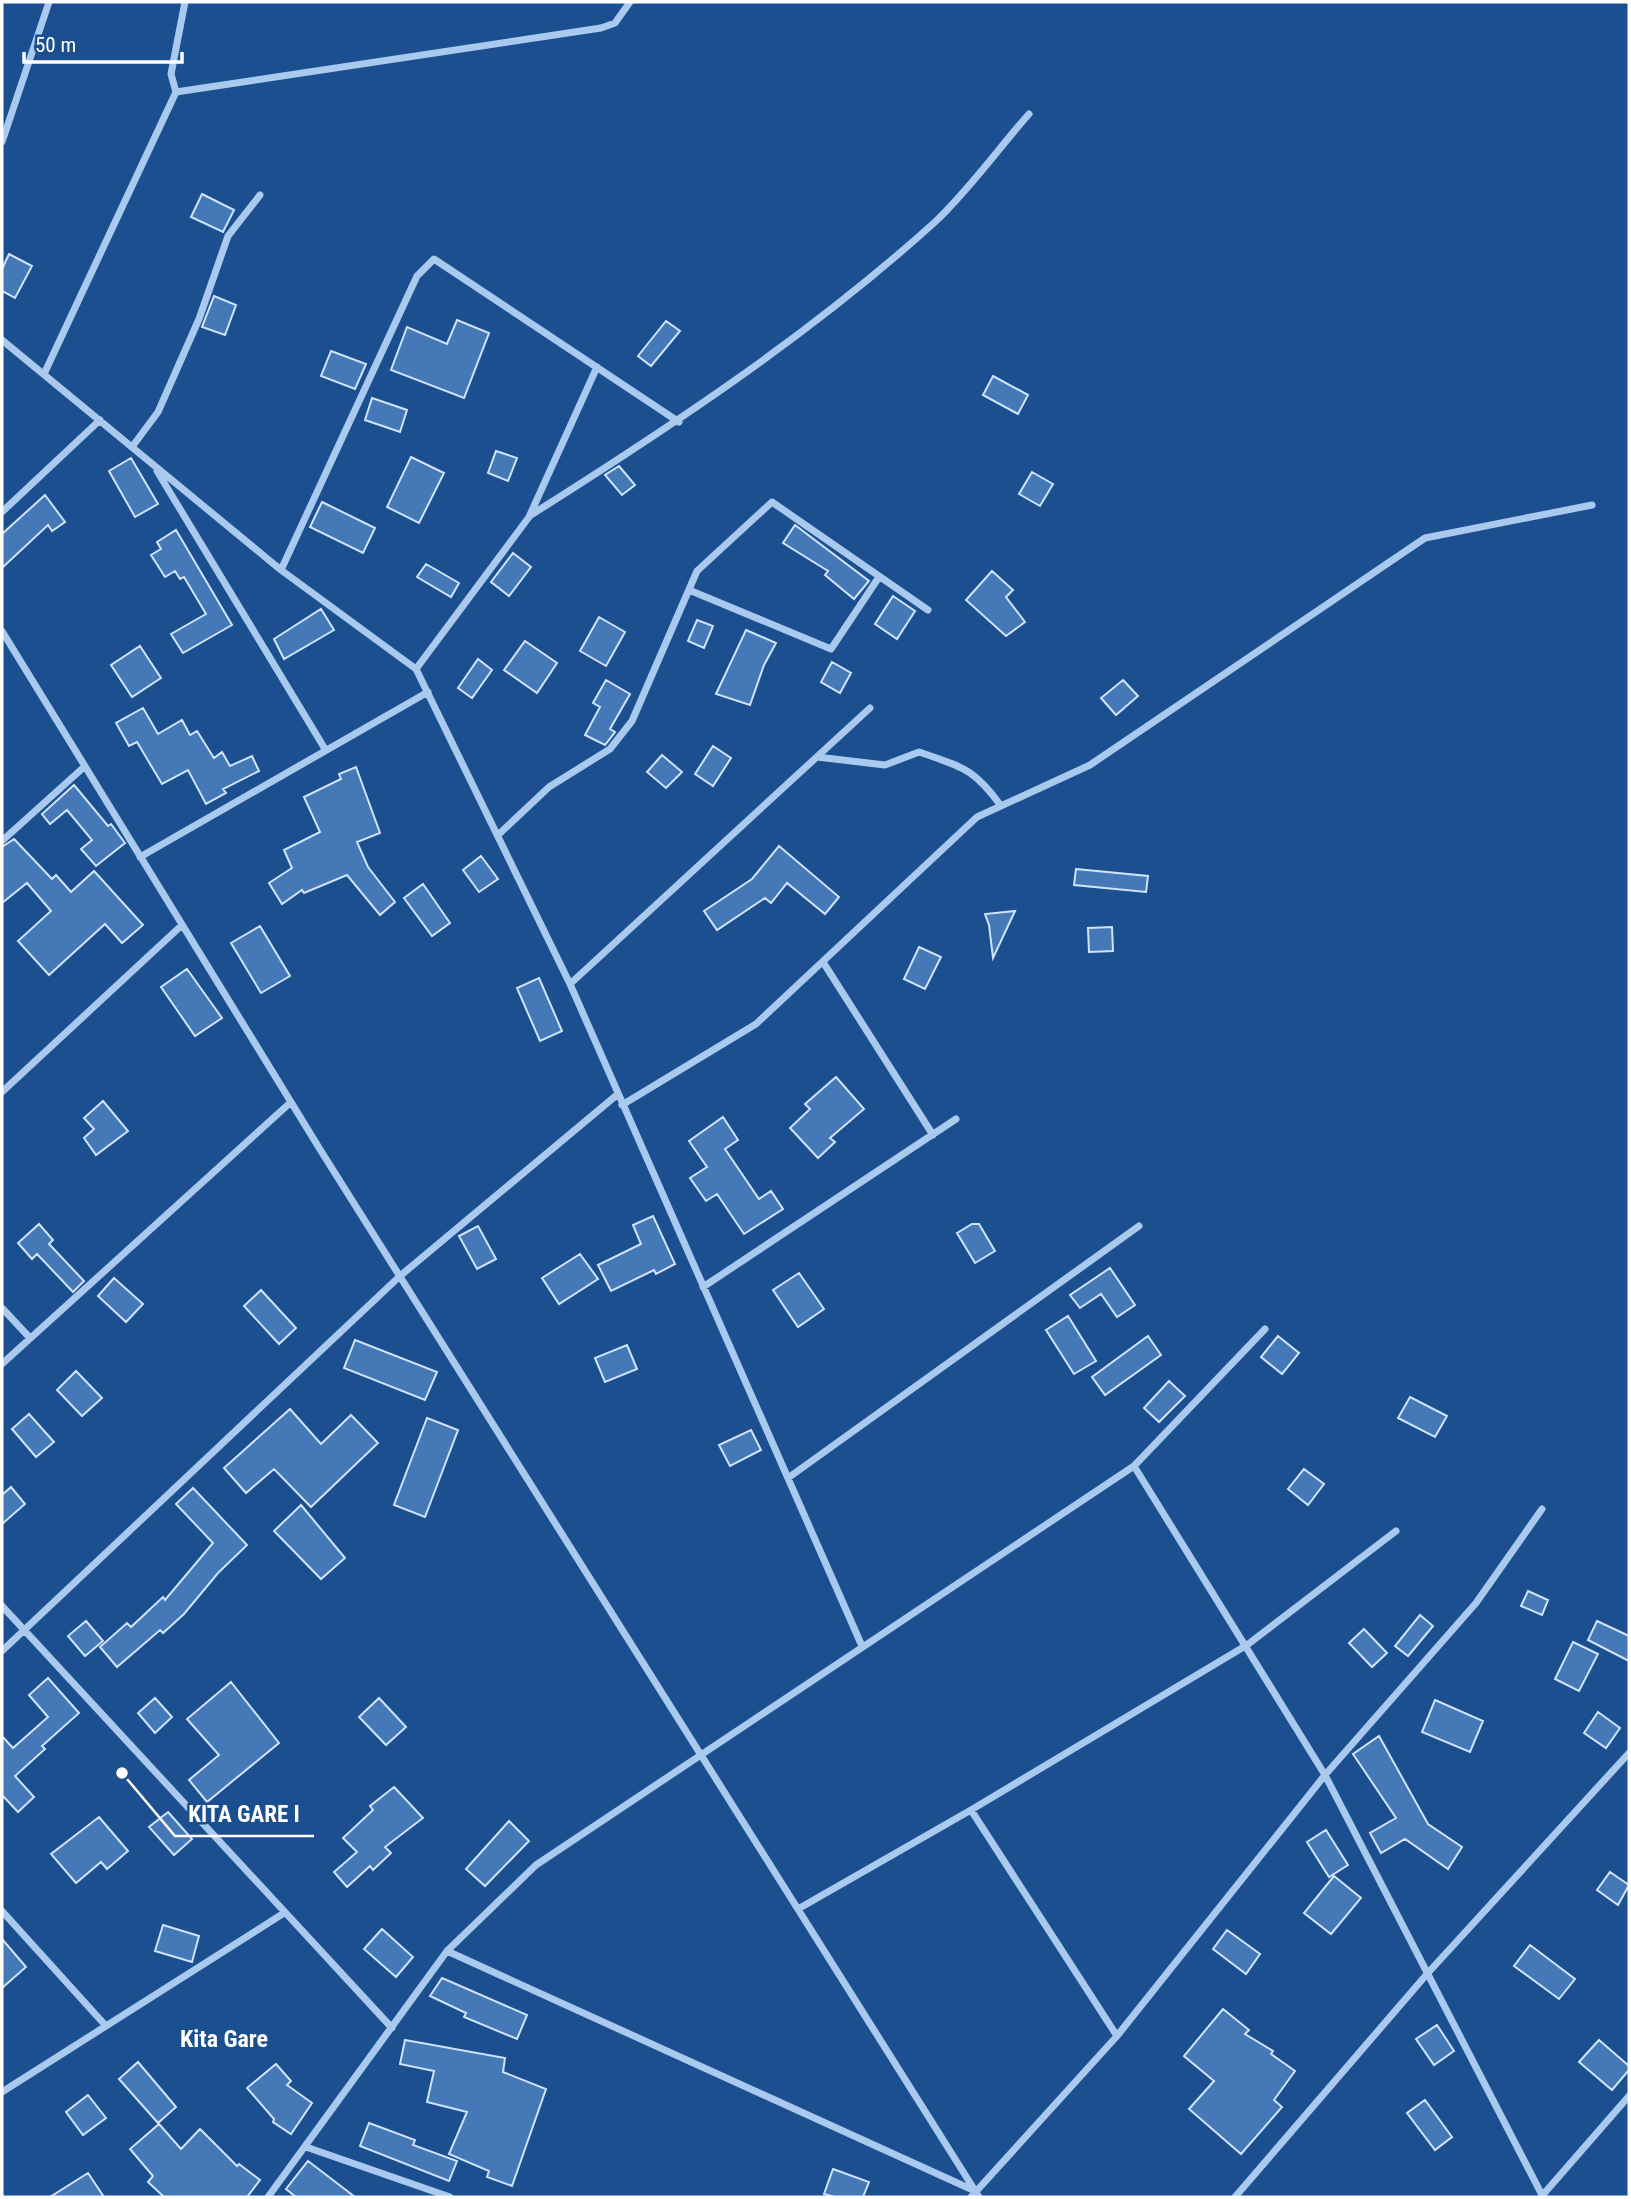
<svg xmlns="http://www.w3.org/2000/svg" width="1631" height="2199" font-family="'Roboto Condensed',sans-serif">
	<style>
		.building { fill: #4478b7; stroke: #cfe3fa; stroke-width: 2 }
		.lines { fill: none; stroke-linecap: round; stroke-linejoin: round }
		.minor { stroke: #a9c9ee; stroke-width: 7 }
		.labels { text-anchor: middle; stroke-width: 5; stroke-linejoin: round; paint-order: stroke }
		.quarter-label { font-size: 24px; font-weight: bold; fill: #fff; stroke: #1b4f8f }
		.leader { fill: none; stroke: #fff; stroke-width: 2.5 }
		.callout-dot { fill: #fff; stroke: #1b4f8f; stroke-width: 2.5 }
		.callout-label { font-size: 23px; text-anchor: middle; font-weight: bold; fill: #fff; stroke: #1b4f8f; stroke-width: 5; stroke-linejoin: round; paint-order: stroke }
	</style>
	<rect width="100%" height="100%" fill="#1b4f8f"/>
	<path class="building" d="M202 194 234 210 223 232 191 217Z
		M9 254 32 266 15 298 2 291V269Z
		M214 296 236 305 225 335 202 327Z
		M457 320 489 333 464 398 391 370 407 327 447 344Z
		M666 321 680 331 651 366 638 356Z
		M331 351 366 364 355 389 321 376Z
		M993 376 1028 395 1018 414 983 395Z
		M372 398 407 410 400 432 365 420Z
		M496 451 517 458 508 481 488 473Z
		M411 457 444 473 419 523 387 507Z
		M131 458 158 504 135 517 109 471Z
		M619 466 635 485 622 495 605 475Z
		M1032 472 1053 484 1040 506 1019 494Z
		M45 495 65 522 52 531 48 525 2 568V534Z
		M322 502 375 528 363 553 310 527Z
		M795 525 869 581 854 599 825 575 828 571 783 543Z
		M176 530 232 625 183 653 171 634 206 614 184 577 180 579 175 571 165 577 151 555 161 549 157 542Z
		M513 553 531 567 509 596 491 582Z
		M426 564 459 583 451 597 417 577Z
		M992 571 1013 590 1006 597 1025 622 1006 636 966 600Z
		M893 596 915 611 897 639 875 624Z
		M321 609 334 630 284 659 274 639Z
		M599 617 625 632 606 666 580 651Z
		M697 620 713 626 704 648 688 641Z
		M746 630 776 643 764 665 750 705 716 694Z
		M525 641 557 663 537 693 504 670Z
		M140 646 161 678 132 697 111 665Z
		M478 659 492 670 472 698 458 688Z
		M832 662 851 673 840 693 821 682Z
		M606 680 630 694 610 729 615 732 605 745 585 735 600 707 593 703Z
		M1123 680 1138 696 1116 715 1101 698Z
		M143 708 158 734 182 720 190 735 197 731 214 758 222 752 230 766 252 756 259 771 223 789 226 793 206 804 188 770 162 784 137 742 129 746 116 723Z
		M713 746 731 758 713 786 695 774Z
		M662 755 682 772 666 788 647 772Z
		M356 767 380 833 357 842 368 867 395 902 380 915 347 875 304 893 302 890 282 904 269 883 292 868 284 850 320 832 304 797 341 779 339 774Z
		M74 785 108 826 111 824 125 843 96 866 81 849 92 840 67 810 50 824 42 814Z
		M14 839 52 879 56 875 71 892 94 871 143 925 122 943 105 924 49 975 18 941 51 911 27 883 2 903V847Z
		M779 846 839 897 825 914 787 883 771 903 765 898 717 930 704 911 752 879Z
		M481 856 498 879 479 892 463 870Z
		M1076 869 1148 876 1146 892 1074 885Z
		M423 884 450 923 432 936 404 898Z
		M1015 911 993 958 989 925 985 914Z
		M260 926 290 976 261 993 231 943Z
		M1112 927 1113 951 1089 952 1088 928Z
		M919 947 941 957 925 989 904 979Z
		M187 969 222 1018 195 1036 161 987Z
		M539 978 562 1031 540 1041 517 988Z
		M836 1077 864 1109 830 1138 835 1142 818 1158 790 1128 810 1109 805 1104Z
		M103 1101 128 1131 96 1155 84 1138 94 1129 84 1118Z
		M723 1117 738 1140 725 1149 759 1199 771 1191 783 1209 744 1234 717 1194 706 1201 690 1178 707 1167 689 1141Z
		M653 1216 675 1264 656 1274 654 1270 611 1291 598 1265 641 1244 633 1225Z
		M39 1224 53 1240 49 1244 84 1281 73 1292 37 1254 32 1259 18 1243Z
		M972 1224H979L995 1251 975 1263 957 1233Z
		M478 1226 496 1259 477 1269 459 1236Z
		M580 1254 598 1279 559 1304 542 1278Z
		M1110 1268 1135 1305 1117 1317 1101 1294 1080 1308 1070 1295Z
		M799 1273 824 1309 798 1327 773 1290Z
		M114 1278 143 1304 126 1322 98 1296Z
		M261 1290 296 1328 279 1344 244 1306Z
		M1068 1316 1096 1361 1074 1374 1046 1330Z
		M1148 1336 1161 1355 1105 1395 1092 1377Z
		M1278 1336 1299 1353 1282 1374 1261 1357Z
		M355 1340 437 1372 425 1400 344 1368Z
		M627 1345 637 1369 605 1382 595 1358Z
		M76 1371 102 1398 82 1416 57 1390Z
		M1169 1381 1185 1396 1159 1422 1144 1408Z
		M1410 1397 1447 1416 1435 1437 1398 1418Z
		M290 1409 321 1444 351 1415 378 1443 311 1507 274 1469 246 1493 224 1468Z
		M29 1414 54 1442 36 1457 12 1429Z
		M427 1418 458 1430 425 1517 394 1505Z
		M751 1430 761 1450 730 1466 719 1445Z
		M1304 1469 1324 1484 1308 1505 1288 1489Z
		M11 1487 25 1504 2 1524V1495Z
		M193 1488 247 1545 218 1573 184 1614 163 1633 160 1630 117 1667 100 1647 127 1623 131 1627 163 1597 165 1600 213 1543 176 1504Z
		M301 1505 345 1558 321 1579 274 1531Z
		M1528 1591 1548 1600 1542 1615 1521 1606Z
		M1420 1615 1433 1626 1408 1656 1395 1646Z
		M86 1621 103 1641 85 1656 68 1636Z
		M1597 1621 1629 1636V1661L1588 1640Z
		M1364 1629 1387 1653 1372 1667 1349 1643Z
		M1573 1642 1598 1654 1579 1691 1555 1679Z
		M48 1678 79 1713 42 1746 45 1749 15 1776 34 1797 18 1812 2 1795V1736L13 1748 48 1717 29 1695Z
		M231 1682 279 1743 207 1802 189 1780 219 1755 187 1719Z
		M155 1698 172 1717 155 1733 138 1713Z
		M379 1698 406 1727 386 1745 359 1717Z
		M1435 1700 1483 1721 1470 1752 1422 1732Z
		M1598 1712 1620 1728 1606 1748 1584 1733Z
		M1379 1736 1428 1824 1462 1847 1448 1869 1405 1839 1381 1853 1370 1833 1396 1818 1353 1754Z
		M394 1787 423 1818 385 1847 391 1853 373 1870 370 1866 347 1887 334 1872 357 1852 343 1838 373 1810 370 1806Z
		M168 1812 192 1839 174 1855 149 1827Z
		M99 1817 128 1851 107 1869 101 1862 76 1883 51 1854Z
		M509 1821 529 1841 485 1886 466 1869Z
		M1326 1830 1348 1865 1329 1877 1307 1842Z
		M1610 1872 1629 1885 1618 1905 1597 1890Z
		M1334 1876 1361 1898 1331 1934 1304 1913Z
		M163 1925 199 1936 192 1962 155 1951Z
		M382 1929 413 1957 396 1977 364 1949Z
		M1227 1930 1260 1954 1246 1974 1213 1949Z
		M2 1939 26 1967 2 1988Z
		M1530 1945 1575 1979 1559 1999 1514 1966Z
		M442 1978 527 2015 517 2039 464 2017 466 2013 430 1996Z
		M1223 2009 1249 2030 1245 2034 1273 2051 1271 2054 1295 2071 1274 2100 1282 2107 1241 2154 1189 2109 1214 2081 1184 2056Z
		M1437 2025 1454 2051 1434 2065 1416 2039Z
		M405 2040 505 2058 503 2072 546 2089 512 2186 487 2177 489 2171 449 2154 467 2112 427 2102 434 2071 400 2064Z
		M1599 2040 1629 2066V2070L1612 2090 1579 2062Z
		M138 2062 176 2107 158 2123 119 2079Z
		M276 2064 291 2081 287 2085 312 2103 291 2134 273 2122 274 2119 247 2088Z
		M88 2095 106 2118 83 2135 66 2112Z
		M1425 2100 1452 2137 1435 2150 1407 2113Z
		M369 2123 415 2140 413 2145 457 2161 449 2181 360 2146Z
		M159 2124 181 2149 200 2129 237 2166 239 2164 260 2180 247 2197H164L148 2182 153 2176 130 2149Z
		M308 2161 355 2197H296L286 2189Z
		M833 2169 869 2182 863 2197H835L824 2194Z
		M88 2173 104 2197H50Z"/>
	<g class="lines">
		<path class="minor" d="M176 92 601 28 615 23 630 2
			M2 142 49 2
			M2 340 281 570 416 669
			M597 367 529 517 416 669 570 984 862 1646
			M44 374 176 92 171 74 185 2
			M132 447 158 412 199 319 228 236 260 195
			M157 471 325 749
			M2 512 100 420
			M531 515C672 426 811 334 935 222 969 190 998 149 1029 114
			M281 570 417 276 434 259 679 422
			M689 590 831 649 879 577
			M2 631 321 1151 979 2197
			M817 757 885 765 919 752C962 767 974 768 1001 806
			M498 835 549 787 610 749 632 721 697 571 772 502 928 610
			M2 841 84 767
			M140 857 428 692
			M823 962 933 1135
			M570 984 870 708
			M2 1092 182 925
			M622 1105 756 1024 977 817 1090 765 1425 538 1592 505
			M703 1287 956 1119
			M2 1308 30 1338
			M2 1364 291 1102
			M1134 1466 1325 1775 1543 2197
			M788 1478 1139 1226
			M2 1606 392 2028
			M2 1651 400 1276 618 1094
			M971 1810 1117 2036
			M798 1909 971 1810 1247 1645 1396 1531
			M2 1911 106 2026
			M447 1951 975 2191
			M2 2092 284 1913
			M306 2147 450 2197
			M268 2197 447 1951 536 1865 1134 1466 1265 1329
			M971 2197 1117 2036 1325 1775 1476 1603 1542 1509
			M1235 2197 1427 1974 1629 1753
			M1541 2197 1629 2096"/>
	</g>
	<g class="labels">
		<g class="quarter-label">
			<text x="224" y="2047">Kita Gare</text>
		</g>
	</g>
	<path class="leader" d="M122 1773L175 1836H314"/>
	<circle class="callout-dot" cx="122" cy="1773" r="7"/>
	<g class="callout-label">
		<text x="244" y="1822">KITA GARE I</text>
	</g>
	<rect width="1631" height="2199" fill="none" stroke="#ffffff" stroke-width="7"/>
	<path d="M24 52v10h158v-10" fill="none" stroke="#ffffff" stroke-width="3.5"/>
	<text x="35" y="52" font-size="21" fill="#ffffff" stroke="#1b4f8f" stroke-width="5" paint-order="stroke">50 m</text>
</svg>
